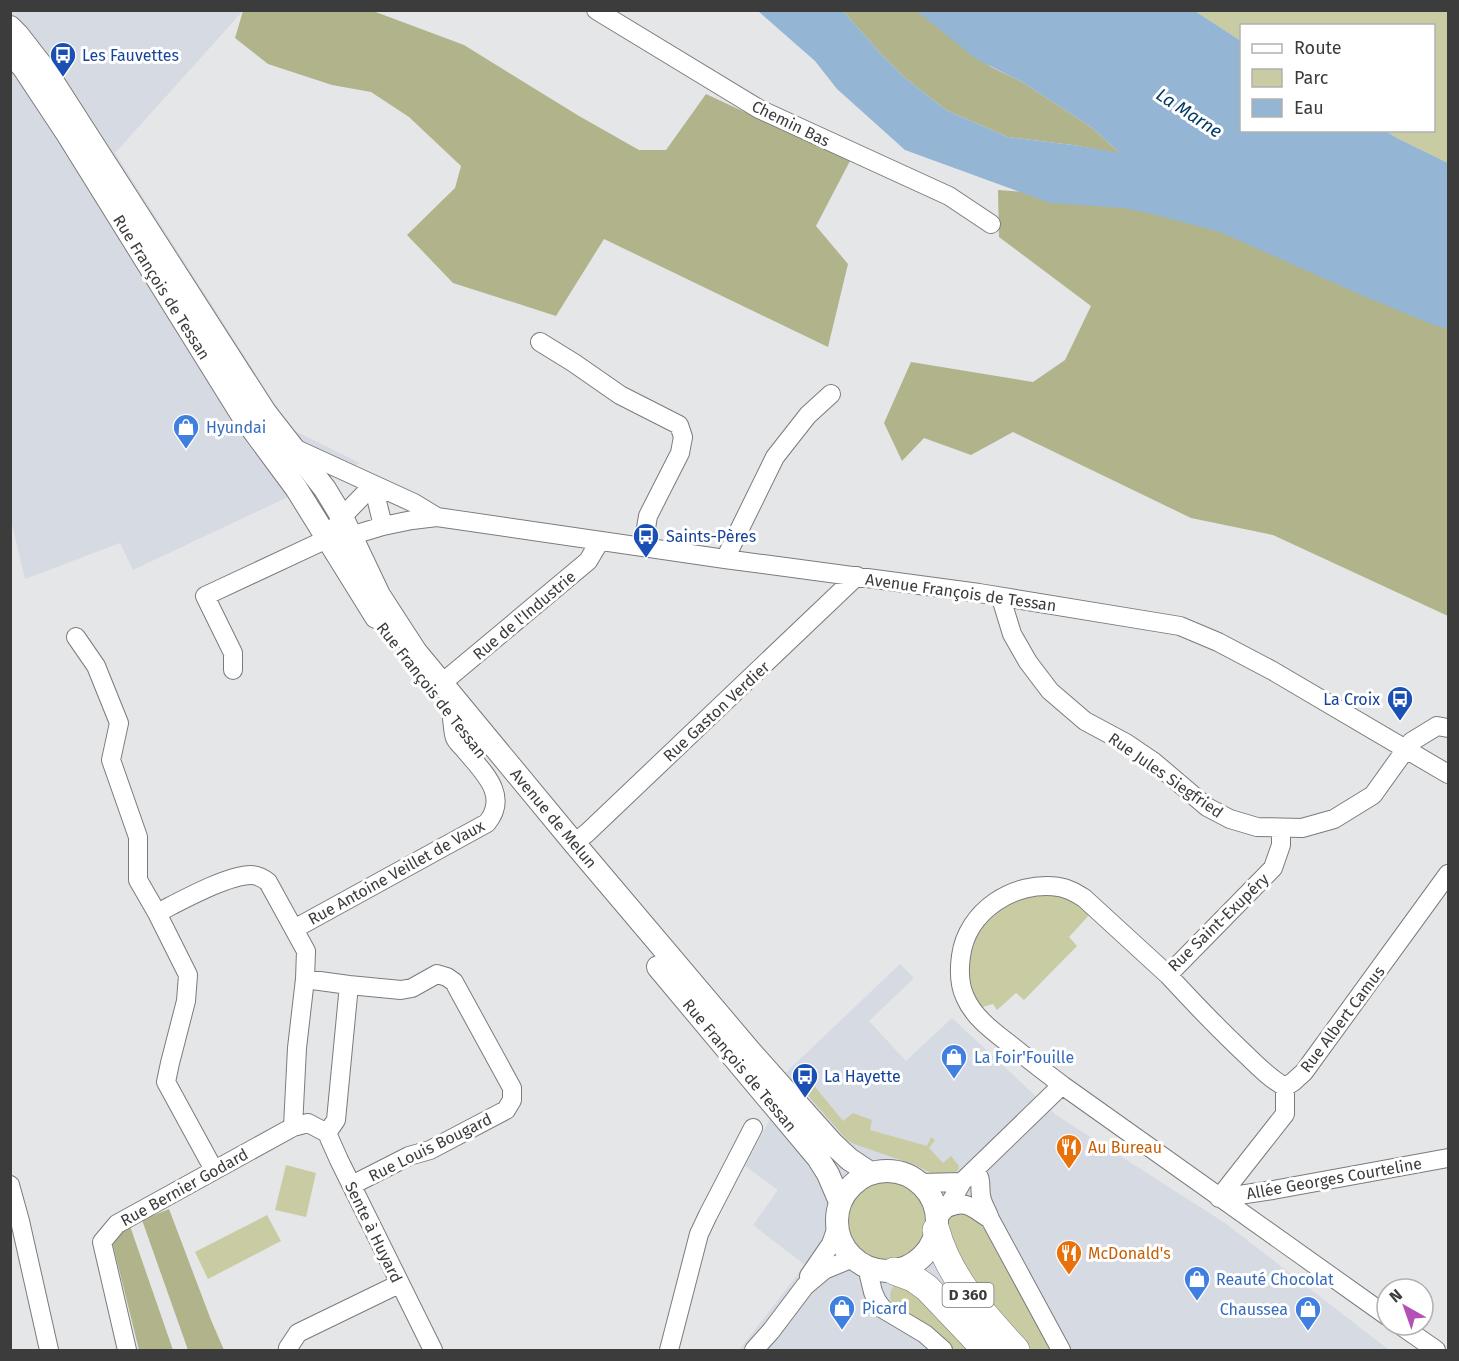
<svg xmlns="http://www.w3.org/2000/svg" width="1459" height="1361" font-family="'Fira Sans',sans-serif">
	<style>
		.built { fill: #d6dae2 }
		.green { fill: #c9cca3 }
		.forest { fill: #b1b48a }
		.water { fill: #95b5d4 }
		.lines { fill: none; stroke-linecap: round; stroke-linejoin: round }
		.minor-casing { stroke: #7b7b7d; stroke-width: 20 }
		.major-casing { stroke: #7b7b7d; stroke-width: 24 }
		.highway-casing { stroke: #7b7b7d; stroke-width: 28 }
		.minor { stroke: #fff; stroke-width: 18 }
		.major { stroke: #fff; stroke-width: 22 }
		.highway { stroke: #fff; stroke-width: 27 }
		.labels { text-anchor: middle; stroke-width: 6; stroke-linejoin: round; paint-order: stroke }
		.shield { fill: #fff; stroke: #767677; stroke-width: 1.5 }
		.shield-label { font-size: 15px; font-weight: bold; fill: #3c3c3d }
		.transit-label { font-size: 16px; fill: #164399; stroke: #fff; text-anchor: start }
		.street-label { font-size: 16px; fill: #3c3c3d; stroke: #fff }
		.shop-label { font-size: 16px; fill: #366cbe; stroke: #fff; text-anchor: start }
		.food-label { font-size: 16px; fill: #c56008; stroke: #fff; text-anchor: start }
		.water-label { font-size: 18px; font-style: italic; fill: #063b63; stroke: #fff }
	</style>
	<rect width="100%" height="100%" fill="#e5e6e7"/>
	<path class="built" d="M240 10 242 12 115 153 291 429 360 463 133 570 120 543 25 579 11 520 10 11Z
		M900 964 914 978 869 1021 906 1061 952 1018 1056 1115 1225 1223 1389 1350H739L805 1265 753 1225 778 1190 745 1166 770 1119 756 1101Z"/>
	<path class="green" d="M1195 11H1448V163L1399 139 1385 131 1434 130V26H1242L1241 41Z
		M1058 892 1079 902 1091 913 1069 937 1077 946 1024 1000 1016 993 997 1010 993 1004 979 1008 970 992 966 975 973 937 995 909 1021 896Z
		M807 1069H816L807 1077 843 1121 853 1113 872 1120 870 1130 927 1146 931 1137 935 1140 929 1148 943 1163 951 1156 959 1166 958 1170 954 1174 935 1175 915 1165 854 1144 847 1140 796 1082 798 1077Z
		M286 1165 316 1173 306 1217 275 1210Z
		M845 1220a42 42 0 1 1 84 0a42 42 0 1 1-84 0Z
		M954 1212 973 1215 990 1232 1054 1350H1030L992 1314 946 1229 950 1216Z
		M267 1215 281 1241 208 1279 195 1252Z
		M905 1283 974 1350H950L897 1309C889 1301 888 1294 894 1285Z"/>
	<path class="forest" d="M243 11H373L464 45 579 116 639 150H666L706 94 850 161 816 226 848 264 828 347 604 239 556 316 453 283 407 235 455 188 461 166 409 117 371 92 332 85 268 64 235 38Z
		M843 11H917L991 67 1022 82 1091 127 1121 154 1073 145 1008 137 946 110 904 77 883 56Z
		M998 190 1077 196 1196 219 1448 307V616L1273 535 1191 518 1013 432 971 455 924 438 902 461 884 423 911 362 1033 382 1065 360 1091 306 999 237Z
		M169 1209 211 1320 224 1350H188L142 1220Z
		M130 1226 173 1350H139L113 1245 119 1231Z"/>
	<path class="water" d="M758 11H843L883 56 904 77 946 110 1008 137 1073 145 1120 153 1091 127 1022 82 976 59 917 11H1195L1241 41 1242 130 1385 131 1399 139 1448 163V329L1431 324 1361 295 1220 232 1152 214 1123 208 1050 203 905 150 837 89 815 61Z"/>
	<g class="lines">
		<g class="minor-casing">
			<path id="minor" d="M596 10 759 109 949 196 991 224
				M540 342 574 363 620 395 679 425 683 437 680 453 648 516 643 546
				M294 448 414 503 437 517
				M373 485 383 526
				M336 526 342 517 373 485
				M725 559 775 457 808 415 831 394
				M1001 598 1012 634 1028 662 1050 691 1085 721 1126 743 1154 762 1207 807 1230 819 1257 827 1302 828 1334 819 1373 795 1411 742 1437 726 1448 728
				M76 637 96 666 119 723 111 760 138 837V880L157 913 188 975 186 1001 170 1063 166 1082 214 1170
				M233 670V653L205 596 327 539 350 536 383 526 412 520 437 517 725 559 979 593 1180 626 1218 642 1273 671 1448 774
				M442 683 588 561 600 541
				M574 843 587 833 857 576
				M157 913C179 902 227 875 251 875 257 875 263 878 268 882L306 951 305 979
				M294 929 487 823C510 795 482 771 464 749 461 746 457 742 455 738 453 732 453 725 452 719
				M1168 975C1191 1000 1214 1024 1239 1048 1253 1061 1267 1077 1285 1087L1293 1082 1304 1072 1448 874
				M349 985 401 990 412 988 437 974 447 977 454 982 512 1088V1100L506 1110 430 1150 409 1156 352 1185
				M1062 1085 1387 1316
				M293 1127 297 1048 305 979 349 985 336 1120 327 1133
				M975 1171C984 1181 978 1188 982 1200 984 1207 988 1212 990 1219L1061 1350
				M921 1183 962 1182
				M10 1185 20 1221 49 1350
				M1219 1198 1273 1190 1448 1158
				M1219 1198 1285 1114V1087
				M947 1208C968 1199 973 1209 990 1219
				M937 1218C948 1208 955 1195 962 1182L1062 1085C1045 1072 1028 1059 1012 1046 994 1032 974 1018 965 997 959 984 959 970 961 956 967 911 1014 880 1059 887 1068 888 1076 893 1084 898L1168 975 1273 868 1281 845V829
				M867 1267 873 1292 877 1301 883 1309 925 1334 943 1350
				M809 1276 831 1244 837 1227
				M1400 1325 1436 1350
				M127 1350 102 1242 117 1224 293 1127 308 1123 327 1133 339 1160 433 1350
				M289 1350 288 1348 298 1333 399 1284
				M669 1350 699 1234 708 1215 753 1128
				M754 1350 771 1331 805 1286 824 1270 853 1258"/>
		</g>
		<g class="major-casing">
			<path id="major" d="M10 27 18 35 46 71 265 412 325 489 342 517 379 595 416 652 574 843 750 1051 832 1143 849 1159 870 1173
				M10 53 23 67 68 135 242 415 296 488 376 617
				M658 967 818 1158 828 1174 840 1202
				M837 1221a50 50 0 1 1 100 0a50 50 0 1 1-100 0Z"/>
		</g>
		<g class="highway-casing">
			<path id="highway" d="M936 1230C949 1278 983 1314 1016 1350
				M894 1271 913 1278 927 1288 986 1350"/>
		</g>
		<use href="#minor" class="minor"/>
		<use href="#major" class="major"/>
		<use href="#highway" class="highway"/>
	</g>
	<defs>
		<g id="bus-pin" transform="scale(1.35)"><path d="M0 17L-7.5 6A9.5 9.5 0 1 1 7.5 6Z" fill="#1a4fb4" stroke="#fff"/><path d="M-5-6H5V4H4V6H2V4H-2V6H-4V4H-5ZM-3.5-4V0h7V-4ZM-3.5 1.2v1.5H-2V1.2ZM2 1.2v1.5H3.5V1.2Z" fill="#fff"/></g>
		<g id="shop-pin" transform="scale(1.35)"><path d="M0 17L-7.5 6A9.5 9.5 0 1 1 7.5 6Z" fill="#3f7fe0" stroke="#fff"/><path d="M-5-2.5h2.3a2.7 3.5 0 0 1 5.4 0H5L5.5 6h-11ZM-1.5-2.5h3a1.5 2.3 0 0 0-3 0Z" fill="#fff"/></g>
		<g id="restaurant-pin" transform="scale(1.35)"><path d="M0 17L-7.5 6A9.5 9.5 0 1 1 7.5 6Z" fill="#e8710a" stroke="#fff"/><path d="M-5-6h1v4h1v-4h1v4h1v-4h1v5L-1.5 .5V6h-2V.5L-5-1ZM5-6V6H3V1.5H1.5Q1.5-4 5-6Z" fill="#fff"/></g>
	</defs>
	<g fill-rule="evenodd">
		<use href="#bus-pin" x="63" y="55"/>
		<use href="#shop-pin" x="186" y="427"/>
		<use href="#bus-pin" x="646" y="536"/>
		<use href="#bus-pin" x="1400" y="699"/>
		<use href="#shop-pin" x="954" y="1057"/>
		<use href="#bus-pin" x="805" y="1076"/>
		<use href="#restaurant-pin" x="1069" y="1147"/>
		<use href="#restaurant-pin" x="1069" y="1253"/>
		<use href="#shop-pin" x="1197" y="1279"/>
		<use href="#shop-pin" x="842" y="1308"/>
		<use href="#shop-pin" x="1308" y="1309"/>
	</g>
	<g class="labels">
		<rect class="shield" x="942.5" y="1283" width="51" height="24" rx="4.5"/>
		<g class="shield-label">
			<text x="968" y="1300">D 360</text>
		</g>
		<g class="transit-label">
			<text x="82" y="61">Les Fauvettes</text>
			<text x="666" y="542">Saints-Pères</text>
			<text x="1380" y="705" text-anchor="end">La Croix</text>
			<text x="824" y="1082">La Hayette</text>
		</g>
		<g class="street-label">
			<text transform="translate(791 123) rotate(26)" y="6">Chemin Bas</text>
			<text transform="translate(162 287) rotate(58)" y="6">Rue François de Tessan</text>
			<text transform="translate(961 592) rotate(8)" y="6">Avenue François de Tessan</text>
			<text transform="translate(524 615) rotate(-40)" y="6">Rue de l'Industrie</text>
			<text transform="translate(432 690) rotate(52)" y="6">Rue François de Tessan</text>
			<text transform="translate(716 711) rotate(-43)" y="6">Rue Gaston Verdier</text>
			<text transform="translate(1166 775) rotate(35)" y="6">Rue Jules Siegfried</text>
			<text transform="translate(554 818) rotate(50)" y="6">Avenue de Melun</text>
			<text transform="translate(396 872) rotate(-29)" y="6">Rue Antoine Veillet de Vaux</text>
			<text transform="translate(1218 922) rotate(-44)" y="6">Rue Saint-Exupéry</text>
			<text transform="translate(1342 1019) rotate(-53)" y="6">Rue Albert Camus</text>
			<text transform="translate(740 1065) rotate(50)" y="6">Rue François de Tessan</text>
			<text transform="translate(430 1147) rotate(-26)" y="6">Rue Louis Bougard</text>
			<text transform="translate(1334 1178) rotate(-10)" y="6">Allée Georges Courteline</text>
			<text transform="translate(184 1187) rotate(-29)" y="6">Rue Bernier Godard</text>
			<text transform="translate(374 1232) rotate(64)" y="6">Sente à Huyard</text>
		</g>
		<g class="shop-label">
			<text x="206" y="433">Hyundai</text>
			<text x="974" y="1063">La Foir'Fouille</text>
			<text x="1216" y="1285">Reauté Chocolat</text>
			<text x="862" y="1314">Picard</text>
			<text x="1288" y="1315" text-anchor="end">Chaussea</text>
		</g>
		<g class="food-label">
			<text x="1088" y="1153">Au Bureau</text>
			<text x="1088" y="1259">McDonald's</text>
		</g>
		<g class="water-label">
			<text transform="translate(1189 113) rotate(33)" y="6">La Marne</text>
		</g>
	</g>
	<rect width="1459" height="1361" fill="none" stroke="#3c3c3d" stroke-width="24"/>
	<rect x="1240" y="24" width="195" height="108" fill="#ffffff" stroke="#b1b1b1" stroke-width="1.5"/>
	<rect x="1252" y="44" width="30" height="9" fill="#ffffff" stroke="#b1b1b1" stroke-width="1.5"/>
	<text x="1294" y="54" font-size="18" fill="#3c3c3d">Route</text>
	<rect x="1252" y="69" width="30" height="18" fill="#c9cca3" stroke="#b1b1b1" stroke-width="1.5"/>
	<text x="1294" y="84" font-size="18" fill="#3c3c3d">Parc</text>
	<rect x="1252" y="99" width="30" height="18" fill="#95b5d4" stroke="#b1b1b1" stroke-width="1.5"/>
	<text x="1294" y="114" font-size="18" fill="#3c3c3d">Eau</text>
	<g transform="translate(1405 1307) rotate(320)"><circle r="28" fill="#ffffff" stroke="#b1b1b1" stroke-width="1.5"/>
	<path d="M0-4.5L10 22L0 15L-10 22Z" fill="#b451b7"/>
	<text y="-9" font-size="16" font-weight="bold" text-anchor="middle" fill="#3c3c3d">N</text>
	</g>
</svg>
